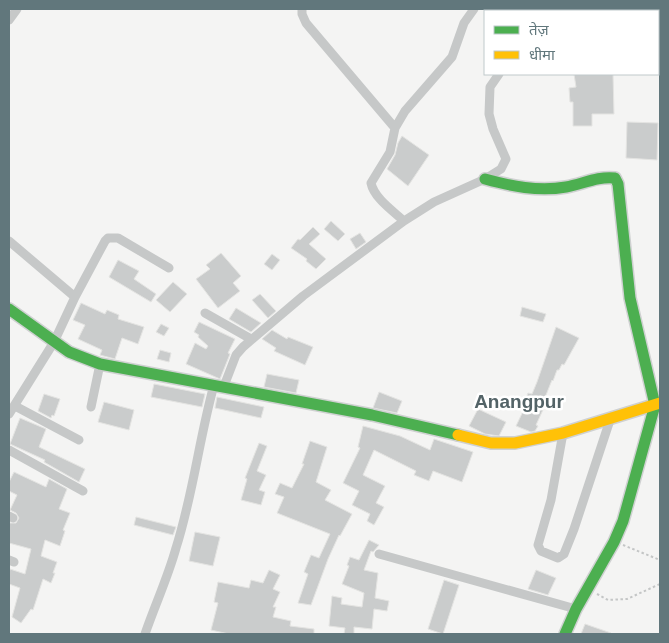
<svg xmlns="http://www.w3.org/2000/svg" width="669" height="643" font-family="Arial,'Noto Sans Devanagari',sans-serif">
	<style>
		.building { fill: #cacccc; stroke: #e4e4e2 }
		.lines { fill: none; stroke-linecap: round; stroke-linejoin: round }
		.fast-casing { stroke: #cfd1d1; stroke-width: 14 }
		.slow-casing { stroke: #cfd1d1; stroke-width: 14 }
		.path { stroke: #c4c6c6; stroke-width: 2; stroke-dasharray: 2.5 2.5; stroke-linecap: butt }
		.street { stroke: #c6c8c8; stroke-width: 9 }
		.fast { stroke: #4caf50; stroke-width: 11 }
		.slow { stroke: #ffc107; stroke-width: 11 }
		.labels { text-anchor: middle; stroke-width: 5; stroke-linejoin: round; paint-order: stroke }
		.district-label { font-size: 19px; font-weight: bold; fill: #536367; stroke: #fff }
	</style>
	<rect width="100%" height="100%" fill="#f4f4f3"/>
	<path class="building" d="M574 74H613L614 114H592V126H573V102H570L569 88 576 87Z
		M627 122 658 123 657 160 626 158Z
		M402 136 429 155 408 186 387 169 395 155 398 143Z
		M331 221 345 234 338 241 324 229Z
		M313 227 320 234 309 244 326 259 316 269 306 261 307 259 291 248 298 239 300 240Z
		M360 233 366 242 356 249 350 239Z
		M221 253 241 276 233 283 240 291 218 308 196 279 210 269 206 265Z
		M272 254 280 260 272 270 264 264Z
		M118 260 139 271 134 279 156 294 151 302 109 277Z
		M173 282 187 294 170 312 156 300Z
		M260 294 276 311 268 318 252 300Z
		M81 303 105 314 107 310 119 315 118 319 144 327 138 344 122 338 115 359 100 355 102 350 78 339 85 325 73 320Z
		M522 307 546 314 543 322 520 316Z
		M236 308 261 323 251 332 229 319Z
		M199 322 235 339 228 353 230 354 220 379 186 364 195 343 206 349 208 346 198 337 199 335 194 332Z
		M161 324 169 328 164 336 156 332Z
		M556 327 579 338 564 365 562 364 559 370H557L553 381 552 380 544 400 547 401 536 425 538 426 535 431 531 432 516 426 527 403 524 402 528 393 532 394 537 382Z
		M272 330 287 339 288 337 313 347 305 365 274 351 276 348 262 339Z
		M160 350 171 353 169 362 157 359Z
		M267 374 299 380 296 393 264 387Z
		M154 384 205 394 202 407 151 397Z
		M379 392 402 401 397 413 373 408Z
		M44 394 60 399 54 416 52 415 51 418 38 411Z
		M217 397 264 407 261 418 215 408Z
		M104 402 134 410 129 430 98 422Z
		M478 409 506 422 499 436 485 434 469 426Z
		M20 418 46 429 39 447 85 469 79 482 44 462 45 460 10 444Z
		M363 426 400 436 430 450 434 439 473 452 462 482 433 471 429 481 414 475 416 471 374 450 363 475 385 486 376 503 384 507 374 525 367 521 370 514 352 505 359 491 343 483 360 448 358 447Z
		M310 441 327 447 316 482 331 490 325 500 352 514 340 536 339 535 328 559 311 605 298 603 308 574 304 572 311 555 319 558 330 534 277 513 284 497 275 494 280 483 292 488 304 464H302Z
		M259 443 267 446 257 471 266 475 259 490 265 492 261 505 241 500 247 479 245 478Z
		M14 472 46 487 49 479 67 489 59 509 70 513 63 530 65 531 60 546 45 540 41 556 57 562 53 573H55L51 583 43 579 33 610 31 609 21 623 12 617 20 588 9 584V574L10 569 25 574 31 549 9 543V523H16L19 518 16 513 10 510 17 495 9 491V482Z
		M136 517 176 527 173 535 134 525Z
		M195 532 220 537 213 566 189 561Z
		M369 540 379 545 373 552 371 551 364 570 378 573 375 598 389 601 387 611 374 609 372 629 354 627V634H344L345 628 329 626 332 596 342 598 341 604 362 607 364 593 342 584 349 566 347 565 350 557 359 560Z
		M269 570 280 575 273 589 280 592 273 607H276L273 617 291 621 290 626 314 629V634H229L211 630 218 603 214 602 218 582 249 588 251 580 263 583Z
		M536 570 556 578 548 595 528 589Z
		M444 580 459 585 443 634 428 629Z
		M585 624 611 633V634H581Z"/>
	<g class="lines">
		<g class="fast-casing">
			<path id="fast" d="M485 179C511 186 538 192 566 187 583 184 597 176 615 178L618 184 630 298 655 405 623 521 614 542 576 609 565 634
				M9 309 69 352 100 364 372 415 458 435"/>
		</g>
		<g class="slow-casing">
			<path id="slow" d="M458 435 491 443H515L563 433 660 403"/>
		</g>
		<path class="path" d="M623 545 660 560
			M597 594 608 600 627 599 660 584"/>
		<path class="street" d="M302 9V14L306 23 395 128
			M9 20 17 9
			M404 221C393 211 374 198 371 183L390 152 395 128 405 111 452 57 464 23 474 9
			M9 241 75 297
			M205 313 251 339
			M224 386 236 355 243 347 303 296 404 221 434 202 485 179 501 169 506 159 493 129 489 114 490 87 499 74
			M15 406 79 440
			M91 407 100 364
			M9 414 54 342 75 297 105 241 108 238H118L169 268
			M563 433 551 500 538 545 541 551 558 558 564 554 574 529 611 417
			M9 450 83 491
			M9 516 13 518
			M379 554 576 609
			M9 560 14 562
			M145 634C155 605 168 577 176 548 193 495 199 439 214 385"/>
		<use href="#fast" class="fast"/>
		<use href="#slow" class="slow"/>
	</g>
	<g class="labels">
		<g class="district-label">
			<text x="519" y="408">Anangpur</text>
		</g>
	</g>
	<rect width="669" height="643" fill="none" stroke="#61777c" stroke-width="20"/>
	<rect x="484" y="10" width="175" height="65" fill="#ffffff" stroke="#c0c9cb"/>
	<rect x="494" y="26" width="25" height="8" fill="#4caf50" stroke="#c0c9cb"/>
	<text x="529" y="35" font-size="15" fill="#61777c">तेज़</text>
	<rect x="494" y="51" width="25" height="8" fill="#ffc107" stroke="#c0c9cb"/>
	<text x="529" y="60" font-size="15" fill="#61777c">धीमा</text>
</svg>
